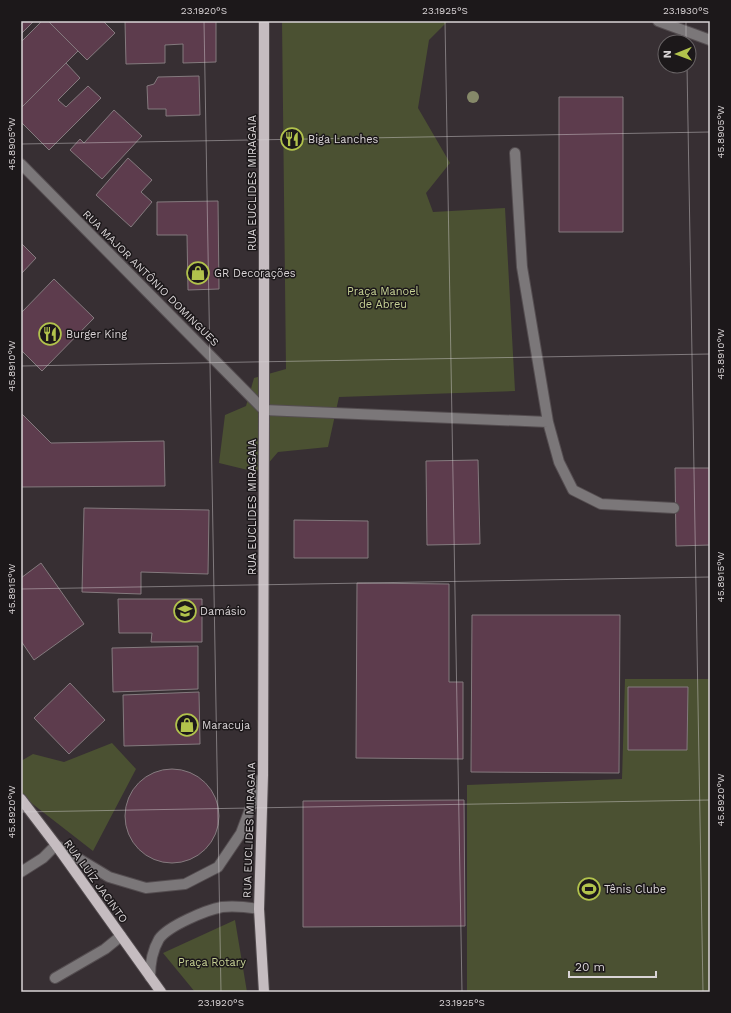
<svg xmlns="http://www.w3.org/2000/svg" width="731" height="1013" font-family="'Work Sans',sans-serif">
	<style>
		.green { fill: #4b5132 }
		.building { fill: #5d3c4d; stroke: #847a7e }
		.lines { fill: none; stroke-linecap: round; stroke-linejoin: round }
		.minor-casing { stroke: #544d50; stroke-width: 12 }
		.major-casing { stroke: #544d50; stroke-width: 12 }
		.minor { stroke: #7b7779; stroke-width: 10 }
		.major { stroke: #c5bcc0; stroke-width: 10 }
		.tree { fill: #868969 }
		.ticks { fill: none; stroke: #d9d4d6; stroke-width: 1; stroke-opacity: 0.45 }
		.labels { text-anchor: middle; stroke-width: 3; stroke-linejoin: round; paint-order: stroke }
		.poi-label { font-size: 11px; fill: #d9d4d6; stroke: #1c181a; text-anchor: start }
		.street-label { font-size: 11px; fill: #d9d4d6; stroke: #1c181a }
		.park-label { font-size: 11px; fill: #c7d295; stroke: #1c181a }
		.neatline { fill: none; stroke: #d9d4d6; stroke-width: 1.5 }
		.ticks-label { font-size: 10px; text-anchor: middle; fill: #d9d4d6 }
	</style>
	<rect width="100%" height="100%" fill="#372f33"/>
	<path class="green" d="M282 21H448L429 40 418 108 450 163 426 193 433 212 505 208 515 391 339 397 328 447 278 452 260 473 219 463 225 415 246 406 254 378 286 369Z
		M625 679H710V992H467V785L622 779Z
		M112 743 136 769 93 851 21 795V761L33 754 64 762Z
		M235 920 247 992H195L163 953Z"/>
	<path class="building" d="M21 21H34L21 34Z
		M42 21H48L78 51 21 108V42Z
		M48 21H103L115 33 87 60Z
		M125 21H216V62L183 63V44L165 45V63L126 64Z
		M66 63 80 78 58 100 66 107 88 86 101 98 49 150 21 122V108Z
		M199 76 200 115 166 116V109H148L147 86 154 84 158 77Z
		M559 97H623V232H559Z
		M114 110 142 136 102 179 70 150 80 139 84 143Z
		M128 158 152 180 141 192 152 202 131 227 96 195Z
		M218 201 219 289 188 290 187 235H157V202Z
		M21 243 36 258 21 274Z
		M54 279 94 318 42 371 21 350V313Z
		M21 413 51 443 164 441 165 486 21 487Z
		M478 460 480 544 427 545 426 461Z
		M675 468H710V545L676 546Z
		M84 508 209 510 208 574 141 572V594L82 592Z
		M294 520 368 521V558H294Z
		M41 563 84 624 34 660 21 641V578Z
		M357 583 449 584V682H463V759L356 758Z
		M118 599H202V642H151L152 633H119Z
		M472 615H620L619 773 471 772Z
		M198 646V689L113 692 112 648Z
		M70 683 105 720 69 754 34 718Z
		M628 687H688L687 750H628Z
		M199 692 200 744 124 746 123 695Z
		M125 816a47 47 0 1 1 94 0a47 47 0 1 1-94 0Z
		M464 800 465 926 303 927V801Z"/>
	<g class="lines">
		<g class="minor-casing">
			<path id="minor" d="M658 21 710 40
				M515 153 522 267 548 422 559 462 573 490 601 504 674 508
				M21 164 264 410 548 422
				M21 872 43 858 56 845 109 877 146 888 185 884 218 867 241 833 262 777
				M150 977C150 963 152 951 159 939 168 926 206 910 222 907 234 906 247 907 259 909
				M55 978 105 949 121 936"/>
		</g>
		<g class="major-casing">
			<path id="major" d="M21 799 56 845 161 992
				M264 992 259 909 263 775 264 410V21"/>
		</g>
		<use href="#minor" class="minor"/>
		<use href="#major" class="major"/>
	</g>
	<circle class="tree" cx="473" cy="97" r="6"/>
	<path class="ticks" d="M204 21 221 992M445 21 462 992M686 21V42M687 66 703 992M21 144 710 132M21 366 710 354M21 589 710 577M21 812 710 800"/>
	<defs>
		<g id="restaurant-ring" transform="scale(1.15)"><circle r="9.5" fill="#1c181a" stroke="#b2c34c" stroke-width="1.5"/><path d="M-5-6h1v4h1v-4h1v4h1v-4h1v5L-1.5 .5V6h-2V.5L-5-1ZM5-6V6H3V1.5H1.5Q1.5-4 5-6Z" fill="#b2c34c"/></g>
		<g id="shop-ring" transform="scale(1.15)"><circle r="9.5" fill="#1c181a" stroke="#b2c34c" stroke-width="1.5"/><path d="M-5-2.5h2.3a2.7 3.5 0 0 1 5.4 0H5L5.5 6h-11ZM-1.5-2.5h3a1.5 2.3 0 0 0-3 0Z" fill="#b2c34c"/></g>
		<g id="university-ring" transform="scale(1.15)"><circle r="9.5" fill="#1c181a" stroke="#b2c34c" stroke-width="1.5"/><path d="M0-5L7-2L0 1L-7-2ZM-4 1L0 2.5L4 1V4Q0 6-4 4Z" fill="#b2c34c"/></g>
		<g id="stadium-ring" transform="scale(1.15)"><circle r="9.5" fill="#1c181a" stroke="#b2c34c" stroke-width="1.5"/><path d="M0-5a6.5 5 0 1 0 0 10a6.5 5 0 1 0 0-10ZM-3.5-1.8h7v3.6h-7Z" fill="#b2c34c"/></g>
	</defs>
	<g fill-rule="evenodd">
		<use href="#restaurant-ring" x="292" y="139"/>
		<use href="#shop-ring" x="198" y="273"/>
		<use href="#restaurant-ring" x="50" y="334"/>
		<use href="#university-ring" x="185" y="611"/>
		<use href="#shop-ring" x="187" y="725"/>
		<use href="#stadium-ring" x="589" y="889"/>
	</g>
	<g class="labels">
		<g class="poi-label">
			<text x="308" y="143">Biga Lanches</text>
			<text x="214" y="277">GR Decorações</text>
			<text x="66" y="338">Burger King</text>
			<text x="200" y="615">Damásio</text>
			<text x="202" y="729">Maracuja</text>
			<text x="604" y="893">Tênis Clube</text>
		</g>
		<g class="street-label">
			<text transform="translate(252 183) rotate(-90)" y="4">RUA EUCLIDES MIRAGAIA</text>
			<text transform="translate(151 278) rotate(45)" y="4">RUA MAJOR ANTÔNIO DOMINGUES</text>
			<text transform="translate(252 507) rotate(-90)" y="4">RUA EUCLIDES MIRAGAIA</text>
			<text transform="translate(249 830) rotate(-88)" y="4">RUA EUCLIDES MIRAGAIA</text>
			<text transform="translate(96 881) rotate(54)" y="4">RUA LUÍZ JACINTO</text>
		</g>
		<g class="park-label">
			<text x="383" y="295">Praça Manoel<tspan x="383" dy="13">de Abreu</tspan></text>
			<text x="212" y="966">Praça Rotary</text>
		</g>
	</g>
	<rect width="731" height="1013" fill="none" stroke="#1c181a" stroke-width="44"/>
	<g transform="translate(677 54) rotate(269)"><circle r="19" fill="#1c181a" stroke="#686365"/>
	<path d="M0-3L7 15L0 10L-7 15Z" fill="#b2c34c"/>
	<text y="-6" font-size="11" font-weight="bold" text-anchor="middle" fill="#d9d4d6">N</text>
	</g>
	<path d="M569 971v6h87v-6" fill="none" stroke="#d9d4d6" stroke-width="2"/>
	<text x="575" y="971" font-size="12" fill="#d9d4d6" stroke="#1c181a" stroke-width="3" paint-order="stroke">20 m</text>
	<rect x="22" y="22" width="687" height="969" class="neatline"/>
	<g class="ticks-label">
		<text x="204" y="14">23.1920°S</text>
		<text x="445" y="14">23.1925°S</text>
		<text x="686" y="14">23.1930°S</text>
		<text transform="translate(720 132) rotate(-90)" y="4">45.8905°W</text>
		<text transform="translate(11 144) rotate(-90)" y="4">45.8905°W</text>
		<text transform="translate(720 354) rotate(-90)" y="4">45.8910°W</text>
		<text transform="translate(11 366) rotate(-90)" y="4">45.8910°W</text>
		<text transform="translate(720 577) rotate(-90)" y="4">45.8915°W</text>
		<text transform="translate(11 589) rotate(-90)" y="4">45.8915°W</text>
		<text transform="translate(720 800) rotate(-90)" y="4">45.8920°W</text>
		<text transform="translate(11 812) rotate(-90)" y="4">45.8920°W</text>
		<text x="221" y="1006">23.1920°S</text>
		<text x="462" y="1006">23.1925°S</text>
	</g>
</svg>
